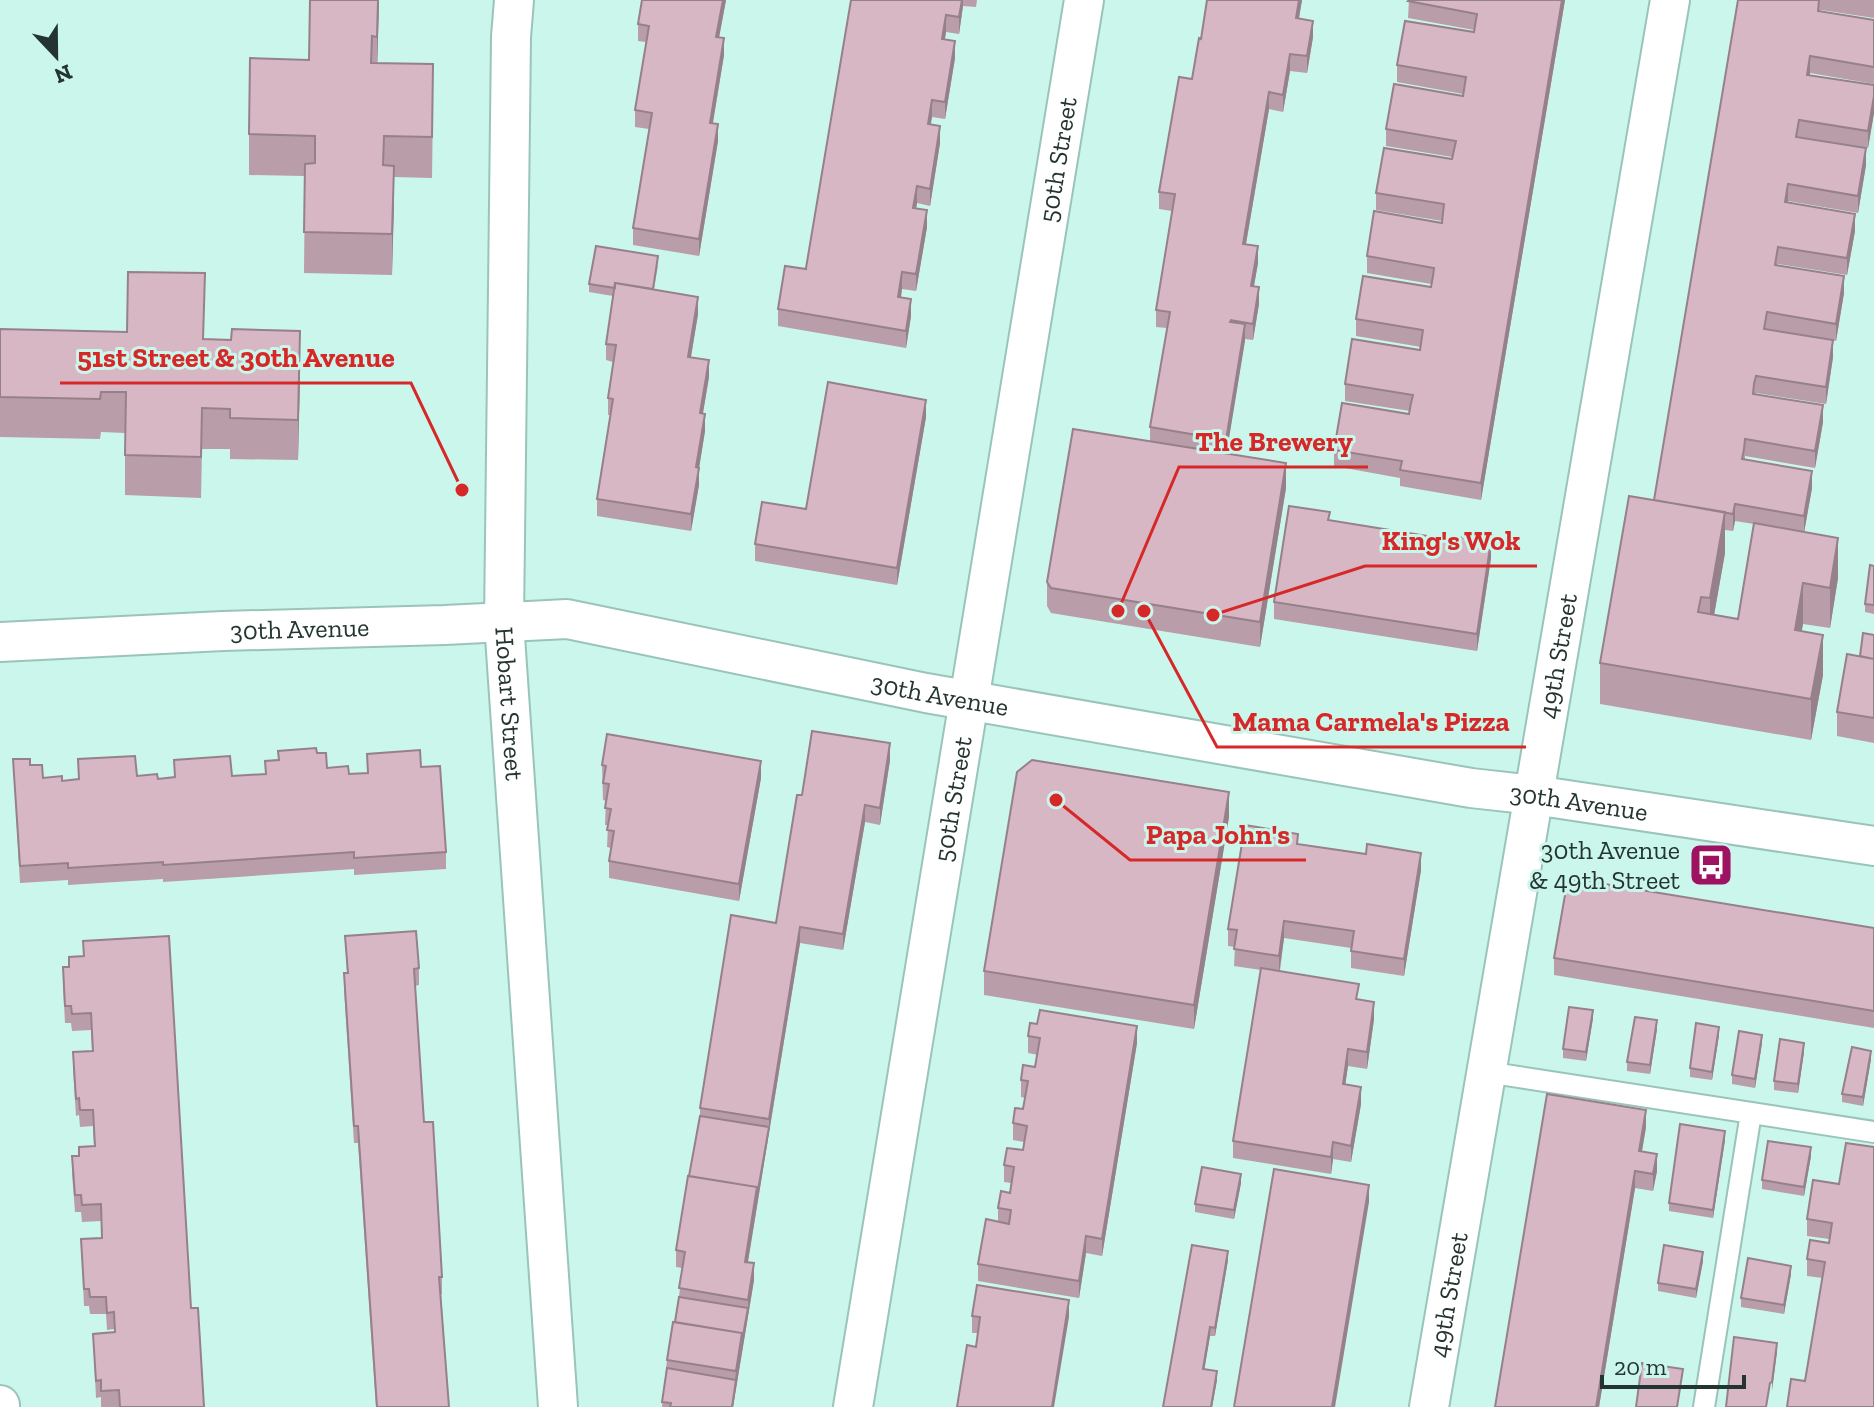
<svg xmlns="http://www.w3.org/2000/svg" width="1874" height="1407" font-family="'Zilla Slab',serif">
	<style>
		.lines { fill: none; stroke-linecap: round; stroke-linejoin: round }
		.lane-casing { stroke: #9ac4ba; stroke-width: 24 }
		.street-casing { stroke: #9ac4ba; stroke-width: 42 }
		.lane { stroke: #fff; stroke-width: 20 }
		.street { stroke: #fff; stroke-width: 38 }
		.wall { fill: #b99da9; fill-rule: evenodd }
		.shaded-wall { fill: #968089 }
		.building { fill: #d7b7c4; stroke: #968089; stroke-width: 2 }
		.labels { text-anchor: middle; stroke-width: 6; stroke-linejoin: round; paint-order: stroke }
		.street-label { font-size: 26px; fill: #243531; stroke: #caf6eb }
		.poi-label { font-size: 26px; fill: #243531; stroke: #caf6eb; text-anchor: end }
		.leader { fill: none; stroke: #d62828; stroke-width: 3 }
		.callout-dot { fill: #d62828; stroke: #caf6eb; stroke-width: 3 }
		.callout-label { font-size: 28px; text-anchor: middle; font-weight: bold; fill: #d62828; stroke: #caf6eb; stroke-width: 6; stroke-linejoin: round; paint-order: stroke }
	</style>
	<rect width="100%" height="100%" fill="#caf6eb"/>
	<g class="lines">
		<g class="lane-casing">
			<path id="lane" d="M1486 1072 1874 1132
				M1704 1407 1751 1113"/>
		</g>
		<g class="street-casing">
			<g id="street">
				<path id="s1" d="M514 0 511 37 504 622 558 1407"/>
				<path id="s2" d="M0 642 223 631 445 625 567 619 926 693 1471 788 1534 795 1874 846"/>
				<path d="M0 1405V1407"/>
				<path id="s3" d="M853 1407 1084 0"/>
				<path id="s4" d="M1429 1407 1670 0"/>
			</g>
		</g>
		<use href="#lane" class="lane"/>
		<use href="#street" class="street"/>
	</g>
	<path class="wall" d="M310 0H379L377 63 433 104 432 178 394 177 392 275 304 273 305 176 249 175V134L309 60Z
		M642 0H726L719 37 724 55 713 123 718 141 699 256 633 245V228L649 129 635 127V110L646 42 638 41V24Z
		M851 0H977L976 7 963 6 959 34 946 32 945 39 955 58 945 119 932 117 930 125 940 143 930 206 917 203 916 209 927 227 916 291 902 289 901 298 911 316 906 348 778 326V309L806 269Z
		M1207 0H1302L1299 18 1313 37 1307 73 1290 71 1283 112 1269 109 1246 244 1258 263 1254 286 1259 304 1253 340 1245 339 1226 454 1286 488 1260 647 1051 613 1047 606V582L1150 441V427L1167 328 1156 327V310L1172 211 1159 209V192L1192 79 1201 39Z
		M1409 0H1565L1481 500 1400 486V478L1334 466V450L1409 414 1410 411 1345 401V384L1420 350 1421 347 1356 336V319L1431 287V284L1367 273V256L1442 223V221L1376 210V193L1452 159V157L1386 146V129L1463 96V94L1397 82V65L1474 32V30L1408 18Z
		M1738 0H1874V18L1821 10 1820 11 1874 20V84L1810 73V75L1874 85V113L1868 148 1799 137 1866 165 1858 213 1788 201V203L1855 231 1847 275 1778 264 1777 265 1844 293 1836 341 1767 330 1833 357 1826 404 1756 393V394L1823 422 1815 468 1745 456V460L1812 488 1804 532 1838 578 1830 628 1803 624 1801 631 1823 675 1811 740 1600 704V663L1654 500ZM1735 521 1754 524 1738 619 1714 615 1725 553V530L1733 531Z
		M658 265 654 289 698 314 691 357 709 377 703 413 705 431 699 468V485L691 531 597 516V499L611 415H608V398L613 362 606 360V344L613 296 589 292V284Z
		M0 329 204 339 300 371 298 460 230 459V449H202L201 498 125 495V433L101 432 100 439 0 437Z
		M926 417 897 585 755 561V544L806 509Z
		M1330 521 1491 558 1477 651 1274 619V602Z
		M1874 566V614L1865 612V604Z
		M1874 635V743L1837 736V712L1860 656Z
		M317 753 327 768 349 774 367 773V754L421 767 446 852V869L354 875V869L163 882V879L68 885V880L20 883 13 759 30 765 43 778 62 781 78 779V759L137 776 158 779 174 777V760L232 776 265 774V761Z
		M890 760 880 825 865 822 843 950 800 943 748 1262 754 1280 733 1407H662L667 1360 679 1297 682 1268 676 1267V1250L700 1116V1108L776 923 802 795Z
		M602 765 761 778 739 901 609 878V861L611 848 607 847 608 825H605L606 801 603 800Z
		M1229 817 1194 1029 984 995V971Z
		M1298 844 1421 870 1404 976 1351 968V948L1284 938 1280 971 1359 1000 1374 1019 1367 1069 1348 1066 1345 1084 1361 1104 1351 1162 1333 1159 1331 1174 1233 1158V1141L1261 970 1234 966 1235 947 1228 946V929Z
		M1874 928V1028L1554 975V958Z
		M345 936 419 968V985L415 986 424 1122 442 1277V1294H441L449 1407H376L358 1143H354L344 990V973H347Z
		M83 941 191 1308 204 1407H101V1397L96 1398 93 1334 114 1332V1329L107 1330 106 1314H90L89 1306H84L81 1239 102 1238 101 1221 82 1222 81 1212H75L72 1173V1156H79L94 1146 93 1126 80 1127 79 1115 76 1116 73 1069V1052L92 1051 91 1030 72 1031 71 1023H65L63 984V967H69L83 956Z
		M1593 1018 1586 1061 1563 1058V1049Z
		M1657 1029 1650 1074 1627 1071V1062Z
		M1719 1035 1712 1080 1690 1077V1068Z
		M1028 1036 1137 1043 1102 1256 1086 1253 1079 1298 978 1281V1264L998 1222V1208L1010 1193 1011 1183 1004 1182V1165L1023 1150 1024 1142 1013 1140V1123L1023 1109 1025 1098 1021 1097V1080L1035 1067 1038 1055 1028 1053Z
		M1762 1043 1755 1088 1732 1084V1075Z
		M1804 1052 1798 1093 1774 1090V1081Z
		M1871 1059 1863 1106 1842 1102V1094Z
		M1646 1127 1642 1151 1657 1171 1653 1191 1635 1188 1599 1407H1495Z
		M1725 1140 1713 1218 1669 1211V1203Z
		M1811 1156 1804 1196 1762 1189V1180Z
		M1241 1183 1234 1219 1195 1212V1204Z
		M1839 1184 1805 1381 1823 1278 1807 1276V1259L1829 1243V1239L1807 1236V1219Z
		M1228 1260 1215 1336H1210L1204 1369 1217 1380 1212 1407H1163Z
		M1703 1261 1696 1298 1658 1291V1283Z
		M1791 1274 1784 1314 1741 1307V1298Z
		M972 1316 1069 1317 976 1347 978 1333H972Z"/>
	<path class="shaded-wall" d="M378 0H379L377 77V37Z
		M723 0H726L716 54V37Z
		M962 0H963V6L959 34V17Z
		M1299 0H1302L1296 35V18Z
		M1562 0H1565L1481 500V483Z
		M946 15V32L942 56V39Z
		M1313 21V37L1307 73V56Z
		M724 38V55L710 139V123Z
		M955 41V58L945 119V102Z
		M1290 54V71L1283 112V95Z
		M1810 56V73L1807 91V75Z
		M1269 92V109L1243 261V244Z
		M1874 96V113L1868 148V131Z
		M932 100V117L928 141V124Z
		M718 124V141L699 256V239Z
		M940 126V143L930 206V189Z
		M1866 148V165L1858 213V196Z
		M394 166V206L392 275V234Z
		M1788 184V201L1785 219V202Z
		M917 186V203L913 225V208Z
		M927 210V227L916 291V274Z
		M1855 214V231L1847 275V258Z
		M1258 246V263L1251 302V286Z
		M902 272V289L898 314V297Z
		M1844 276V293L1836 341V324Z
		M1259 287V304L1253 340V324Z
		M698 297V314L688 374V357Z
		M911 299V316L906 348V331Z
		M1245 324V341L1226 457V440Z
		M300 331V371L298 460V420Z
		M1833 340V357L1826 404V387Z
		M709 360V377L700 430V413Z
		M926 400V417L897 585V568Z
		M1823 405V422L1815 468V451Z
		M705 414V431L699 468V485L691 531V514L696 467Z
		M1286 463V488L1260 647V622Z
		M1812 471V488L1804 533V516Z
		M1735 504V521L1733 531V514Z
		M1725 512V553L1710 638V598Z
		M1838 538V578L1830 628V588Z
		M1491 541V558L1477 651V634Z
		M1803 583V624L1795 670V630Z
		M1823 635V675L1811 740V699Z
		M890 743V760L880 825V808Z
		M761 761V778L739 901V884Z
		M1229 792V817L1194 1029V1005Z
		M865 805V822L843 950V934Z
		M1421 853V870L1404 976V959Z
		M1284 921V938L1279 973V956Z
		M800 927V943L745 1279V1262L757 1187 769 1127V1119Z
		M1374 1002V1019L1367 1069V1052Z
		M1593 1010V1018L1586 1061V1052Z
		M1657 1020V1029L1650 1074V1065Z
		M1137 1026V1043L1102 1256V1239Z
		M1719 1027V1035L1712 1080V1072Z
		M1762 1035V1043L1755 1088V1079Z
		M1804 1043V1052L1798 1093V1084Z
		M1348 1049V1066L1343 1101V1084Z
		M1871 1051V1059L1863 1106V1097Z
		M1361 1087V1104L1351 1162V1146Z
		M1646 1110V1127L1639 1168V1151Z
		M1725 1131V1140L1713 1218V1210Z
		M1333 1142V1159L1331 1174V1157Z
		M1811 1147V1156L1804 1196V1187Z
		M1657 1154V1171L1653 1191V1174Z
		M1635 1171V1188L1599 1407H1596Z
		M1241 1174V1183L1234 1219V1210Z
		M1369 1185V1202L1335 1407H1332Z
		M1086 1236V1253L1079 1298V1281Z
		M1228 1251V1260L1215 1336V1328Z
		M1703 1252V1261L1696 1298V1289Z
		M754 1263V1280L733 1407H732L736 1371 748 1308V1300Z
		M1791 1266V1274L1784 1314V1305Z
		M1069 1300V1317L1054 1407H1052Z
		M1210 1327V1336L1203 1378V1369Z
		M1777 1343V1352L1772 1391V1382Z
		M1217 1371V1380L1212 1407H1211Z"/>
	<path class="building" d="M310 0H378L377 37 372 36 371 63 433 64 432 137 384 136 383 165 394 166 392 234 304 232 305 164 315 163V136L249 134 250 58 309 60Z
		M642 0H723L716 37 724 38 710 123 718 124 699 239 633 228 652 113 635 110 649 26 638 24Z
		M851 0H962L959 17 946 15 942 39 955 41 945 102 932 100 928 124 940 126 930 189 917 186 913 208 927 210 916 274 902 272 898 297 911 299 906 331 778 309 785 266 806 269V268Z
		M1207 0H1299L1296 18 1313 21 1307 56 1290 54 1283 95 1269 92 1243 244 1258 246 1251 286 1259 287 1253 324 1231 320 1230 322 1245 324 1226 440 1150 427 1170 312 1156 310 1175 194 1159 192 1179 77 1192 79 1199 38 1201 39Z
		M1409 0H1562L1481 483 1400 470 1402 461 1334 450 1342 403 1409 414 1411 403 1413 395 1345 384 1352 339 1420 350 1423 330 1356 319 1363 276 1431 287 1433 276 1434 268 1367 256 1374 211 1442 223 1443 213 1444 204 1376 193 1384 148 1452 159 1456 141 1386 129 1394 84 1463 96 1466 77 1397 65 1405 21 1474 32 1477 14 1408 1Z
		M1738 0H1819L1818 11 1874 20V67L1810 56 1807 75 1874 85V96L1868 131 1799 120 1796 137 1866 148 1858 196 1788 184 1785 202 1855 214 1847 258 1778 247 1775 265 1844 276 1836 324 1767 312 1764 329 1833 340 1826 387 1756 376 1754 384 1753 394 1823 405 1815 451 1745 439 1744 449 1742 459 1812 471 1804 516 1735 504 1733 514 1654 500Z
		M596 246 658 256 653 289 615 283V288L589 284Z
		M128 272 205 273 203 339 231 340 232 329 300 331 298 420 230 418V409L202 408 201 457 125 455 126 392H101L100 399 0 397V329L127 332Z
		M615 283 698 297 688 357 709 360 700 413 705 414 696 467 699 468 691 514 597 499 613 399 608 398 616 345 606 344Z
		M828 382 926 400 897 568 755 544 762 502 806 509Z
		M1073 429 1286 463 1260 622 1051 588 1047 582Z
		M1629 496 1725 512 1710 598 1701 597 1698 612 1738 619 1754 523 1838 538 1830 588 1803 583 1795 630 1823 635 1811 699 1600 663Z
		M1289 506 1330 512 1328 520 1452 540 1453 536 1491 541 1477 634 1274 602Z
		M1870 565 1874 566V605L1865 604Z
		M1863 633 1874 635V659L1860 656Z
		M1847 654 1874 659V718L1837 712Z
		M812 731 890 743 880 808 865 805 843 934 800 927 769 1119 700 1108 731 915 776 923 797 795H802Z
		M607 734 761 761 739 884 609 861 614 831 607 830 611 809 605 808 609 784 603 783 606 766 602 765Z
		M316 748 317 753H326L327 768 348 766 349 774 368 773 367 754 420 750 421 767 440 766 446 852 354 858V852L163 865V862L68 868V863L20 866 13 759H30V765H42L43 778 62 776V781L79 779 78 759 135 756 137 776 157 774 158 779 175 777 174 760 230 756 232 776 266 774 265 761 279 760 278 751Z
		M1032 760 1229 792 1194 1005 984 971 1017 772Z
		M1245 825 1298 834 1297 844 1366 854 1367 844 1421 853 1404 959 1351 951 1354 931 1284 921 1279 956 1234 949 1237 930 1228 929Z
		M1568 878 1874 928V1011L1554 958Z
		M416 931 419 968 414 969 424 1122H433L442 1277H439L449 1407H377L358 1126H354L344 973H348L345 936Z
		M169 936 191 1308H198L204 1407H120L119 1390 101 1391V1380L96 1381 93 1334 115 1332 114 1312 107 1313 106 1297H90L89 1289H84L81 1239 102 1238 101 1204 82 1205 81 1195H75L72 1156H79V1147L95 1146 93 1110H80L79 1098 76 1099 73 1052 93 1051 91 1013 72 1014 71 1006H65L63 967H69V957L84 956 83 941Z
		M1261 968 1359 984 1356 999 1374 1002 1367 1052 1348 1049 1343 1084 1361 1087 1351 1146 1333 1142 1331 1157 1233 1141Z
		M1569 1007 1593 1010 1586 1052 1563 1049Z
		M1040 1010 1137 1026 1102 1239 1086 1236 1079 1281 978 1264 986 1219 1009 1224 1011 1210 998 1208 1001 1191 1010 1193 1014 1167 1004 1165 1007 1148 1023 1150 1027 1126 1013 1123 1015 1108 1023 1109 1028 1081 1021 1080 1023 1065 1035 1067 1040 1038 1028 1036 1030 1023 1037 1024Z
		M1635 1017 1657 1020 1650 1065 1627 1062Z
		M1696 1023 1719 1027 1712 1072 1690 1068Z
		M1739 1031 1762 1035 1755 1079 1732 1075Z
		M1780 1039 1804 1043 1798 1084 1774 1081Z
		M1852 1047 1871 1051 1863 1097 1842 1094Z
		M1547 1094 1646 1110 1639 1151 1657 1154 1653 1174 1635 1171 1596 1407H1495Z
		M700 1116 769 1127 757 1196V1187L689 1176Z
		M1680 1124 1725 1131 1713 1210 1669 1203Z
		M1768 1141 1811 1147 1804 1187 1762 1180Z
		M1846 1143 1874 1147V1407H1787L1791 1379 1805 1381 1825 1262 1807 1259 1810 1240 1829 1243 1832 1223 1807 1219 1813 1180 1839 1184Z
		M1202 1167 1241 1174 1234 1210 1195 1204Z
		M1274 1169 1369 1185 1332 1407H1234Z
		M688 1176 757 1187 745 1262 754 1263 748 1300 679 1288 685 1252 676 1250Z
		M1192 1245 1228 1251 1215 1328 1210 1327 1203 1369 1217 1371 1211 1407H1163Z
		M1664 1245 1703 1252 1696 1289 1658 1283Z
		M1748 1258 1791 1266 1784 1305 1741 1298Z
		M977 1285 1069 1300 1052 1407H957L967 1345 976 1347 980 1317 972 1316Z
		M679 1297 748 1308 742 1341V1333L675 1322Z
		M673 1322 742 1333 736 1371 667 1360Z
		M1734 1337 1777 1343 1772 1382 1770 1383 1766 1407H1726Z
		M1642 1363 1683 1369 1677 1407H1636Z
		M667 1368 736 1380 732 1407H670L671 1403 662 1402Z"/>
	<defs>
		<g id="bus-square" transform="scale(2.3)"><rect x="-9" y="-9" width="18" height="18" rx="4" fill="#9d1362" stroke="#caf6eb"/><path d="M-5-6H5V4H4V6H2V4H-2V6H-4V4H-5ZM-3.5-4V0h7V-4ZM-3.5 1.2v1.5H-2V1.2ZM2 1.2v1.5H3.5V1.2Z" fill="#fff"/></g>
	</defs>
	<g fill-rule="evenodd">
		<use href="#bus-square" x="1711" y="865"/>
	</g>
	<g class="labels">
		<g class="street-label">
			<text dy="9" stroke="none"><textPath href="#s3" startOffset="1264">50th Street</textPath></text>
			<text dy="9" stroke="none"><textPath href="#s2" startOffset="300">30th Avenue</textPath></text>
			<text dy="9" stroke="none"><textPath href="#s4" startOffset="762">49th Street</textPath></text>
			<text dy="9" stroke="none"><textPath href="#s2" startOffset="948">30th Avenue</textPath></text>
			<text dy="9" stroke="none"><textPath href="#s1" startOffset="704">Hobart Street</textPath></text>
			<text dy="9" stroke="none"><textPath href="#s3" startOffset="616">50th Street</textPath></text>
			<text dy="9" stroke="none"><textPath href="#s2" startOffset="1596">30th Avenue</textPath></text>
			<text dy="9" stroke="none"><textPath href="#s4" startOffset="114">49th Street</textPath></text>
		</g>
		<g class="poi-label">
			<text x="1680" y="859">30th Avenue<tspan x="1680" dy="30">&amp; 49th Street</tspan></text>
		</g>
	</g>
	<path class="leader" d="M462 490L411 383H60M1118 611L1179 467H1368M1213 615L1365 566H1537M1144 611L1217 747H1526M1056 800L1130 860H1306"/>
	<g class="callout-dot">
		<circle cx="462" cy="490" r="8"/>
		<circle cx="1118" cy="611" r="8"/>
		<circle cx="1213" cy="615" r="8"/>
		<circle cx="1144" cy="611" r="8"/>
		<circle cx="1056" cy="800" r="8"/>
	</g>
	<g class="callout-label">
		<text x="236" y="367">51st Street &amp; 30th Avenue</text>
		<text x="1274" y="451">The Brewery</text>
		<text x="1451" y="550">King's Wok</text>
		<text x="1371" y="731">Mama Carmela's Pizza</text>
		<text x="1218" y="844">Papa John's</text>
	</g>
	<g transform="translate(56 56) rotate(158)" stroke="#caf6eb" stroke-width="6" paint-order="stroke">
	<path d="M0-6L14 30L0 20L-14 30Z" fill="#243531"/>
	<text y="-12" font-size="22" font-weight="bold" text-anchor="middle" fill="#243531">N</text>
	</g>
	<path d="M1602 1375v12h142v-12" fill="none" stroke="#243531" stroke-width="4"/>
	<text x="1614" y="1375" font-size="24" fill="#243531" stroke="#caf6eb" stroke-width="6" paint-order="stroke">20 m</text>
</svg>
